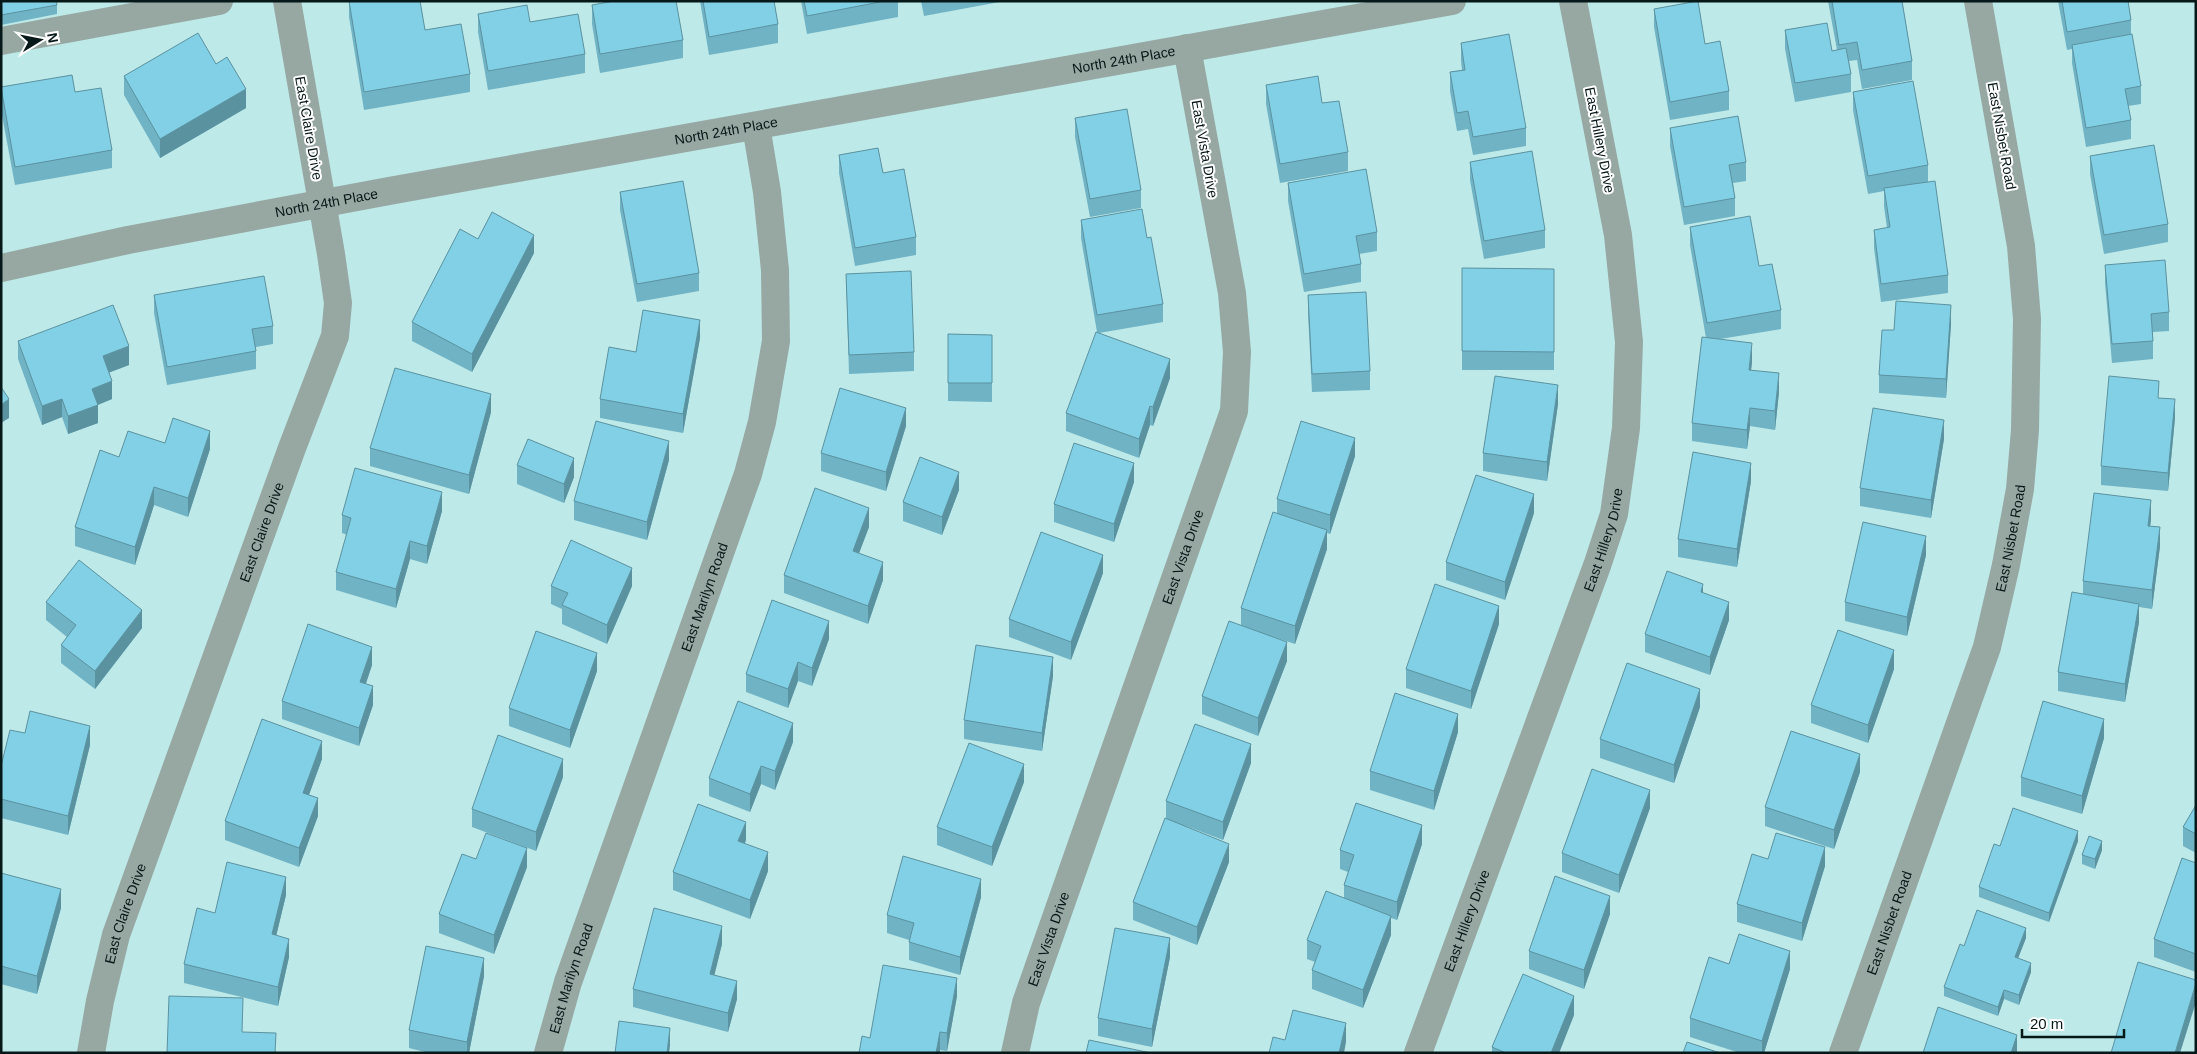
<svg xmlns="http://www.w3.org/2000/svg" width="2197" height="1054" font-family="Helvetica,sans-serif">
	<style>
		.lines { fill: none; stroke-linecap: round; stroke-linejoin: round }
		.minor { stroke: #97a8a2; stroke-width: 28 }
		.wall { fill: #70b3c5 }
		.shaded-wall { fill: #5b92a0 }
		.building { fill: #82d0e5; stroke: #5b92a0 }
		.labels { text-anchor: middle; stroke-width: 4; stroke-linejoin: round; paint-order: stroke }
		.street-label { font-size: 14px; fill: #071818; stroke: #fff }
	</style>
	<rect width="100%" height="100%" fill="#bde9e8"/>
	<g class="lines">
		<g class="minor">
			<path d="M1 41 219 1"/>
			<path id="s1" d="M1 268 128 240 389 191 1452 1"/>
			<path id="s2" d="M91 1053 100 1001 116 935 292 448 335 336 338 303 331 254 287 1"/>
			<path id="s3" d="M548 1053 568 982 748 474 762 422 776 341 775 270 767 192 756 126"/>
			<path id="s4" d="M1015 1053 1026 1003 1234 411 1237 352 1232 293 1187 48"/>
			<path id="s5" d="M1418 1053 1598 563 1614 514 1626 428 1629 342 1618 235 1573 1"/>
			<path id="s6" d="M1843 1053 1987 647 2006 565 2020 489 2025 430 2027 319 2021 246 1978 1"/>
		</g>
	</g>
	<path class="wall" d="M1 1 57 5V14L1 25Z
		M349 1H420L425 30 470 74V92L364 110 349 17Z
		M700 1H774L778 24V43L709 55Z
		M801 1H898V17L807 34Z
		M921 1H1005L924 16Z
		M1828 1H1902L1912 61V80L1862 89 1857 60 1849 61 1851 74V92L1795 102 1785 49V30L1832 51 1837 50Z
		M2058 1H2128L2131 20V34L2141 86V104L2128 106 2131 120V139L2086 147 2072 63V49L2067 50Z
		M592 5 683 40V58L600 73 592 24Z
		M1654 9 1705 44 1729 91V110L1670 120 1654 27Z
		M478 14 530 22 585 54V73L488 90 478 32Z
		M1461 43 1526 128V146L1473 155 1468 129 1457 131 1450 91V72L1462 70 1461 61Z
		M216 64 246 108 160 158 124 95V76Z
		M1266 85 1322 103 1348 152V171L1280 183 1266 104Z
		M1 87 75 92 112 150V168L15 185 1 110Z
		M1853 92 1928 165V182L1948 275V293L1881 302 1874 248V230L1887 228 1884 206V191L1868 194 1853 110Z
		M1075 118 1141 190V208L1090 217 1075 137Z
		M1670 128 1746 162V181L1733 183 1735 198V216L1684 225 1670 146Z
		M839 155 883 173 916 237V255L855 266 839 173Z
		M2090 156 2168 224V242L2104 254 2090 174Z
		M1470 162 1545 230V248L1484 259 1470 180Z
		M1288 183 1377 232V251L1359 254 1361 264V282L1304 292 1288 201Z
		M620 192 699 273V291L637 302 620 210Z
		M1081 220 1147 238 1163 304V322L1099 333 1170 378 1153 426 1150 425 1139 458 1066 431V413L1097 332 1081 238Z
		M1690 227 1759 266 1781 310V329L1720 339 1752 362 1751 370 1779 392 1775 430 1750 426 1747 449 1692 441V423L1706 338 1690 245Z
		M534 253 472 372 412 341V322Z
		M2105 265 2169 312V331L2153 332V359L2112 363 2105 283Z
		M1462 268 1554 269V370H1462Z
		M846 274 914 352V371L849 374Z
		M154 295 273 326V344L256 347V369L167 385 154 313Z
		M1308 295 1370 371V390L1312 392 1308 314Z
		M1951 324 1946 398 1879 393V375L1894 330Z
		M948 334 992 335V402L948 401Z
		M700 338 683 433 600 418V399Z
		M18 341 129 365 109 372 112 399 98 405V423L68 434 62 417 42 425 18 359Z
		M2159 398 2175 418 2168 491 2101 485V466Z
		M1558 404 1547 481 1483 471V453Z
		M491 412 469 494 370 466V448Z
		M906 426 886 491 821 471V453Z
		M1944 439 1931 518 1860 506V488Z
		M165 443 210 449 188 517 154 505 135 565 75 546V527L119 457Z
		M1355 456 1330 534 1327 533V549L1295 644 1271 636 1287 661 1258 736 1202 714V696L1241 625V608L1277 514V499Z
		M669 460 647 540 574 520V501Z
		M517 465 574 477 564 503 517 484Z
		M1751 481 1737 567 1678 557V539Z
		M1134 482 1114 542 1054 522V504Z
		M959 490 942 535 903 521V502Z
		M442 511 427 564 410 559 396 608 336 590V572L347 535 342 533V515Z
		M1534 513 1505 600 1446 580V562Z
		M2151 519 2150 526 2160 546 2152 609 2139 607V622L2125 702 2058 691V672L2083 594V581Z
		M869 527 859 553 883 580 868 624 784 593V575Z
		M1926 555 1907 636 1845 621V602Z
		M1103 573 1071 660 1009 637V619Z
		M551 586H632L607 644 562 624V609L551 604Z
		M1703 593 1729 620 1710 675 1645 652V634Z
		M46 602 142 628 95 689 61 663V645L67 637 46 620Z
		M1499 624 1471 709 1406 688V669Z
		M829 639 812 686 798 681 788 708 746 692V674Z
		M372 665 366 684 373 705 359 746 282 719V701Z
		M1894 669 1868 743 1811 723V705Z
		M597 671 570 748 509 726V708Z
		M1053 676 1042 751 964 739V720Z
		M1700 707 1674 783 1600 758V739Z
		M1458 732 1434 810 1370 790V771Z
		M25 733 90 745 68 835 1 818V766Z
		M2104 738 2082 814 2021 796V777Z
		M793 742 775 790 761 784 750 812 709 796V778Z
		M322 759 309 795 318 816 299 867 225 840V821Z
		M1251 763 1223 840 1186 826 1229 862 1197 945 1133 920V902L1166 819V801Z
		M1860 772 1834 849 1765 826V807Z
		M563 777 536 851 472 827V809Z
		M1024 782 992 866 937 845V827Z
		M2196 805V853L2183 846V827Z
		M1650 808 1619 893 1562 872V853Z
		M746 840 745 843 768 871 750 919 673 890V872Z
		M2078 841 2049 922 1979 897V887L2000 846Z
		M1422 844 1397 920 1391 918V935L1363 1008 1312 989V970L1315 962 1307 959V940L1344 898V885L1348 872 1340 869V850Z
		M2102 850 2095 869 2082 864V855Z
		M476 859 527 867 494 954 439 933V914Z
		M1768 859 1825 866 1802 941 1737 922V904Z
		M2196 863V972L2154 957V939Z
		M1 873 61 908 37 994 1 984Z
		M286 895 276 936 289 957 278 1006 184 983V964L215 913Z
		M981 897 960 975 909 960V940L887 933V915Z
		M1610 914 1584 989 1529 969V951Z
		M2026 938 2018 958 2031 972 2019 1005 2004 999 1998 1016 1944 996V987L1964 946Z
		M722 944 714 975 737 999 728 1032 633 1007V989Z
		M1170 957 1152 1047 1098 1036V1018Z
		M1790 969 1764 1053H1740L1690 1037V1018Z
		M484 976 469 1053H429L409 1048V1030Z
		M957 996 947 1051 940 1050V1053H859L870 1038Z
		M1574 1015 1559 1053H1492V1047Z"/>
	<path class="shaded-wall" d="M246 89V108L160 158V139Z
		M534 235V253L472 372V354Z
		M1951 305V324L1946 398V379Z
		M700 320V338L683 433V414Z
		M1752 343V362L1749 388V370Z
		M129 346V365L103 375V356Z
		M1170 359V378L1153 426V407Z
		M1779 373V392L1775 430V411Z
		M112 381V399L92 407V389Z
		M1558 385V404L1547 481V462Z
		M491 394V412L469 494V475Z
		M9 399V418L1 423V405Z
		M62 399V417L42 425V406Z
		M2175 399V418L2168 491V473Z
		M98 405V423L68 434V416Z
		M1150 406V425L1139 458V439Z
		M906 408V426L886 491V472Z
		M1750 408V426L1747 449V430Z
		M1944 420V439L1931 518V500Z
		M210 431V449L188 517V498Z
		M1355 438V456L1330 534V515Z
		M669 441V460L647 540V522Z
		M574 458V477L564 503V484Z
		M1134 463V482L1114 542V524Z
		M1751 463V481L1737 567V549Z
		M959 472V490L942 535V517Z
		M154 487V505L135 565V547Z
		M442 492V511L427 564V546Z
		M1534 494V513L1505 600V582Z
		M2151 500V519L2148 544V526Z
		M869 508V527L853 569V551Z
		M2160 527V546L2152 609V590Z
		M1327 530V549L1295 644V626Z
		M1926 536V555L1907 636V617Z
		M410 541V559L396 608V589Z
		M1103 555V573L1071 660V642Z
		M883 562V580L868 624V606Z
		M632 568V586L607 644V625Z
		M1703 584V602L1701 592Z
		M1729 602V620L1710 675V657Z
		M2139 604V622L2125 702V684Z
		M1499 606V624L1471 709V691Z
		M142 610V628L95 689V671Z
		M829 621V639L812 686V668Z
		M1287 642V661L1258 736V718Z
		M372 647V665L360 700V682Z
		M1894 650V669L1868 743V725Z
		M597 653V671L570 748V730Z
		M1053 657V676L1042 751V733Z
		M798 662V681L788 708V689Z
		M373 686V705L359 746V728Z
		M1700 689V707L1674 783V765Z
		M1458 714V732L1434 810V791Z
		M2104 719V738L2082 814V796Z
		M793 723V742L775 790V771Z
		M90 726V745L68 835V816Z
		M322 741V759L303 811V793Z
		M1251 744V763L1223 840V822Z
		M1860 754V772L1834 849V830Z
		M563 759V777L536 851V832Z
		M1024 764V782L992 866V847Z
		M761 766V784L750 812V794Z
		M1650 790V808L1619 893V875Z
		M318 798V816L299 867V848Z
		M746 822V840L738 859V841Z
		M1422 825V844L1397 920V902Z
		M2078 831V841L2049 922V913Z
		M2102 841V850L2095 869V859Z
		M1229 844V862L1197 945V927Z
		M1825 847V866L1802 941V923Z
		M527 848V867L494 954V935Z
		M768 852V871L750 919V900Z
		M286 877V895L272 953V934Z
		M981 879V897L960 975V957Z
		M61 889V908L37 994V976Z
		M1610 896V914L1584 989V970Z
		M1391 916V935L1363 1008V990Z
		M722 926V944L710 993V974Z
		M2026 928V938L2015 966V957Z
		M1170 938V957L1152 1047V1029Z
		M289 939V957L278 1006V987Z
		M1790 951V969L1764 1053H1762V1041Z
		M484 958V976L469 1053H467V1042Z
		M2031 963V972L2019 1005V995Z
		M957 978V996L947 1051V1033Z
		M737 981V999L728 1032V1013Z
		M2196 983V1002L2180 1053H2175Z
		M2004 990V999L1998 1016V1007Z
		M1574 996V1015L1559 1053H1551Z
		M1346 1023V1042L1344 1053H1339Z
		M670 1028V1046L669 1053H667Z
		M940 1032V1053H936Z
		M2017 1035V1053H2011Z"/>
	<path class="building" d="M1 1H56L57 5 1 15Z
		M349 1H420L425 30 461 24 470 74 364 92Z
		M614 1H676L683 40 600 54 592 5Z
		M703 1H774L778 24 709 37Z
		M804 1H885L807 16Z
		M1698 1 1705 44 1720 41 1729 91 1670 102 1654 9Z
		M1832 1H1902L1912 61 1862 70 1857 42 1839 45Z
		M2062 1H2128L2131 20 2067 32Z
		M527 5 530 22 578 14 585 54 488 71 478 14Z
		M1827 23 1832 51 1846 48 1851 74 1795 83 1785 30Z
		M198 33 216 64 227 57 246 89 160 139 124 76Z
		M1509 34 1526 128 1473 137 1468 111 1457 113 1450 72 1465 70 1461 43Z
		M2132 34 2141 86 2125 89 2131 120 2086 128 2072 45Z
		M72 75 75 92 101 88 112 150 15 167 1 87Z
		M1318 76 1322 103 1339 101 1348 152 1280 164 1266 85Z
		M1913 81 1928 165 1868 176 1853 92Z
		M1127 109 1141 190 1090 199 1075 118Z
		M1738 116 1746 162 1729 165 1735 198 1684 207 1670 128Z
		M2154 145 2168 224 2104 235 2090 156Z
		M878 148 883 173 904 169 916 237 855 248 839 155Z
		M1532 151 1545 230 1484 241 1470 162Z
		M1366 169 1377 232 1356 236 1361 264 1304 274 1288 183Z
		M683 181 699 273 637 284 620 192Z
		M1935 181 1948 275 1881 284 1874 230 1890 227 1884 188Z
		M1142 209 1147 238 1151 237 1163 304 1097 315 1081 220Z
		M492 212 534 235 472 354 412 322 460 229 478 239Z
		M1750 216 1759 266 1772 264 1781 310 1707 323 1690 227Z
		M2165 260 2169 312 2151 314 2153 341 2112 344 2105 265Z
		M1462 268 1554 269V352L1462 351Z
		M911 271 914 352 849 355 846 274Z
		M264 276 273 326 252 329 256 351 167 367 154 295Z
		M1366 292 1370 371 1312 374 1308 295Z
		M1896 301 1951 305 1946 379 1879 375 1882 330H1894Z
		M113 305 129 346 103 356 112 381 92 389 98 405 68 416 62 399 42 406 18 341Z
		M643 310 700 320 683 414 600 399 609 347 636 352Z
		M1096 332 1170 359 1153 407 1150 406 1139 439 1066 413Z
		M948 334 992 335V383H948Z
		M1702 337 1752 343 1749 370 1779 373 1775 411 1750 408 1747 430 1692 423Z
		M395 368 491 394 469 475 370 448Z
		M1495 376 1558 385 1547 462 1483 453Z
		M2109 376 2159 381 2158 398 2175 399 2168 473 2101 466Z
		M1 387 9 399 1 405Z
		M840 388 906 408 886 472 821 453Z
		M1873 408 1944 420 1931 500 1860 488Z
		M173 418 210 431 188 498 154 487 135 547 75 527 100 450 119 457 128 431 165 443Z
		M596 421 669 441 647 522 574 501Z
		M1301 421 1355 438 1330 515 1277 499Z
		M528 439 574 458 564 484 517 465Z
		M1074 443 1134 463 1114 524 1054 504Z
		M1693 452 1751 463 1737 549 1678 539Z
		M920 457 959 472 942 517 903 502Z
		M355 468 442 492 427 546 410 541 396 589 336 572 351 518 342 515Z
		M1476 475 1534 494 1505 582 1446 562Z
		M815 488 869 508 853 551 883 562 868 606 784 575Z
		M2094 493 2151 500 2148 526 2160 527 2152 590 2083 581Z
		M1273 512 1327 530 1295 626 1241 608Z
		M1863 522 1926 536 1907 617 1845 602Z
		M1041 532 1103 555 1071 642 1009 619Z
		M571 540 632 568 607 625 562 605 568 593 551 586Z
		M79 560 142 610 95 671 61 645 76 625 46 602Z
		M1667 571 1703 584 1701 592 1729 602 1710 657 1645 634Z
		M1435 584 1499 606 1471 691 1406 669Z
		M2072 592 2139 604 2125 684 2058 672Z
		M772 600 829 621 812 668 798 662 788 689 746 674Z
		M1229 621 1287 642 1258 718 1202 696Z
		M308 624 372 647 360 682 373 686 359 728 282 701Z
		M1838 630 1894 650 1868 725 1811 705Z
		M536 631 597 653 570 730 509 708Z
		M976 645 1053 657 1042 733 964 720Z
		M1627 663 1700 689 1674 765 1600 739Z
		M1395 693 1458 714 1434 791 1370 771Z
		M738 701 793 723 775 771 761 766 750 794 709 778Z
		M2043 701 2104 719 2082 796 2021 777Z
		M30 711 90 726 68 816 1 799V766L10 730 25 733Z
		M262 719 322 741 303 793 318 798 299 848 225 821Z
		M1195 724 1251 744 1223 822 1166 801Z
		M1791 731 1860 754 1834 830 1765 807Z
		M498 735 563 759 536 832 472 809Z
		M969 743 1024 764 992 847 937 827Z
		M1592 769 1650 790 1619 875 1562 853Z
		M1356 803 1422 825 1397 902 1344 885 1354 855 1340 850Z
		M698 804 746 822 738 841 768 852 750 900 673 872Z
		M2196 805V834L2183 827Z
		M2013 808 2078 831 2049 913 1979 887 1994 844 2000 846Z
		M1165 818 1229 844 1197 927 1133 902Z
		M486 833 527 848 494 935 439 914 462 854 476 859Z
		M1776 833 1825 847 1802 923 1737 904 1752 854 1768 859Z
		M2089 836 2102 841 2095 859 2082 855Z
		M903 856 981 879 960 957 909 942 914 923 887 915Z
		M2182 858 2196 863V954L2154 939Z
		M227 862 286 877 272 934 289 939 278 987 184 964 197 908 215 913Z
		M1 873 61 889 37 976 1 966Z
		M1555 876 1610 896 1584 970 1529 951Z
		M1326 891 1391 916 1363 990 1312 970 1321 946 1307 940Z
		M654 908 722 926 710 974 737 981 728 1013 633 989Z
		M1977 910 2026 928 2015 957 2031 963 2019 995 2004 990 1998 1007 1944 987 1960 944 1964 946Z
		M1115 928 1170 938 1152 1029 1098 1018Z
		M1739 934 1790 951 1762 1041 1690 1018 1709 957 1729 964Z
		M426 946 484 958 467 1042 409 1030Z
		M2138 962 2196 980V983L2175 1053H2111Z
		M883 965 957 978 947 1033 940 1032 936 1053H859L862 1036 870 1038Z
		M1523 974 1574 996 1551 1053H1506L1492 1047Z
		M169 996 243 998 242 1032 276 1033 275 1053H167Z
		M1938 1007 2017 1035 2011 1053H1923Z
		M1293 1010 1346 1023 1339 1053H1269L1273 1037 1285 1040Z
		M619 1021 670 1028 667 1053H615Z
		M1089 1040 1151 1053H1086Z
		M1687 1042 1720 1053H1683Z"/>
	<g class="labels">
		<g class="street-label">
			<text dy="5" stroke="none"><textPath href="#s1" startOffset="1142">North 24th Place</textPath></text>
			<text transform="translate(309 128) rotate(80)" y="5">East Claire Drive</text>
			<text dy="5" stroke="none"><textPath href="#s1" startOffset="738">North 24th Place</textPath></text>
			<text transform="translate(2002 136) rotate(80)" y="5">East Nisbet Road</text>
			<text transform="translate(1600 140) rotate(79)" y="5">East Hillery Drive</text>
			<text transform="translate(1205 149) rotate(80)" y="5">East Vista Drive</text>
			<text dy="5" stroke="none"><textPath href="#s1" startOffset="332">North 24th Place</textPath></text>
			<text dy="5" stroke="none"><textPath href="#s2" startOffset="549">East Claire Drive</textPath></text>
			<text dy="5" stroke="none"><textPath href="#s6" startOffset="542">East Nisbet Road</textPath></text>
			<text dy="5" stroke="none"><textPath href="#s5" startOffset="546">East Hillery Drive</textPath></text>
			<text dy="5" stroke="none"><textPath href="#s4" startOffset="524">East Vista Drive</textPath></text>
			<text dy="5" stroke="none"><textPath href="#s3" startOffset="482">East Marilyn Road</textPath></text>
			<text dy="5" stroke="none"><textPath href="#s2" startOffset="144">East Claire Drive</textPath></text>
			<text dy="5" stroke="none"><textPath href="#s5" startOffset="141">East Hillery Drive</textPath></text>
			<text dy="5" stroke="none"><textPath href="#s6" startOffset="138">East Nisbet Road</textPath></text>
			<text dy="5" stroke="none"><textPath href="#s4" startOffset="119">East Vista Drive</textPath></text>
			<text dy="5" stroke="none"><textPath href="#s3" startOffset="78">East Marilyn Road</textPath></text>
		</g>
	</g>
	<rect width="2197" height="1054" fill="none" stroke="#071818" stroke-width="5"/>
	<g transform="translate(40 40) rotate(80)" stroke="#ffffff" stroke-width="4" paint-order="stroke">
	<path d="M0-4L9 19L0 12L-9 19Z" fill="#071818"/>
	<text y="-8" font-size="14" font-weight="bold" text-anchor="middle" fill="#071818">N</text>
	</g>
	<path d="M2022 1029v8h102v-8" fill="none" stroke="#071818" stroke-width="2.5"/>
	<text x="2030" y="1029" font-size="15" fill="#071818" stroke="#ffffff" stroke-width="4" paint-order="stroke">20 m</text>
</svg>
